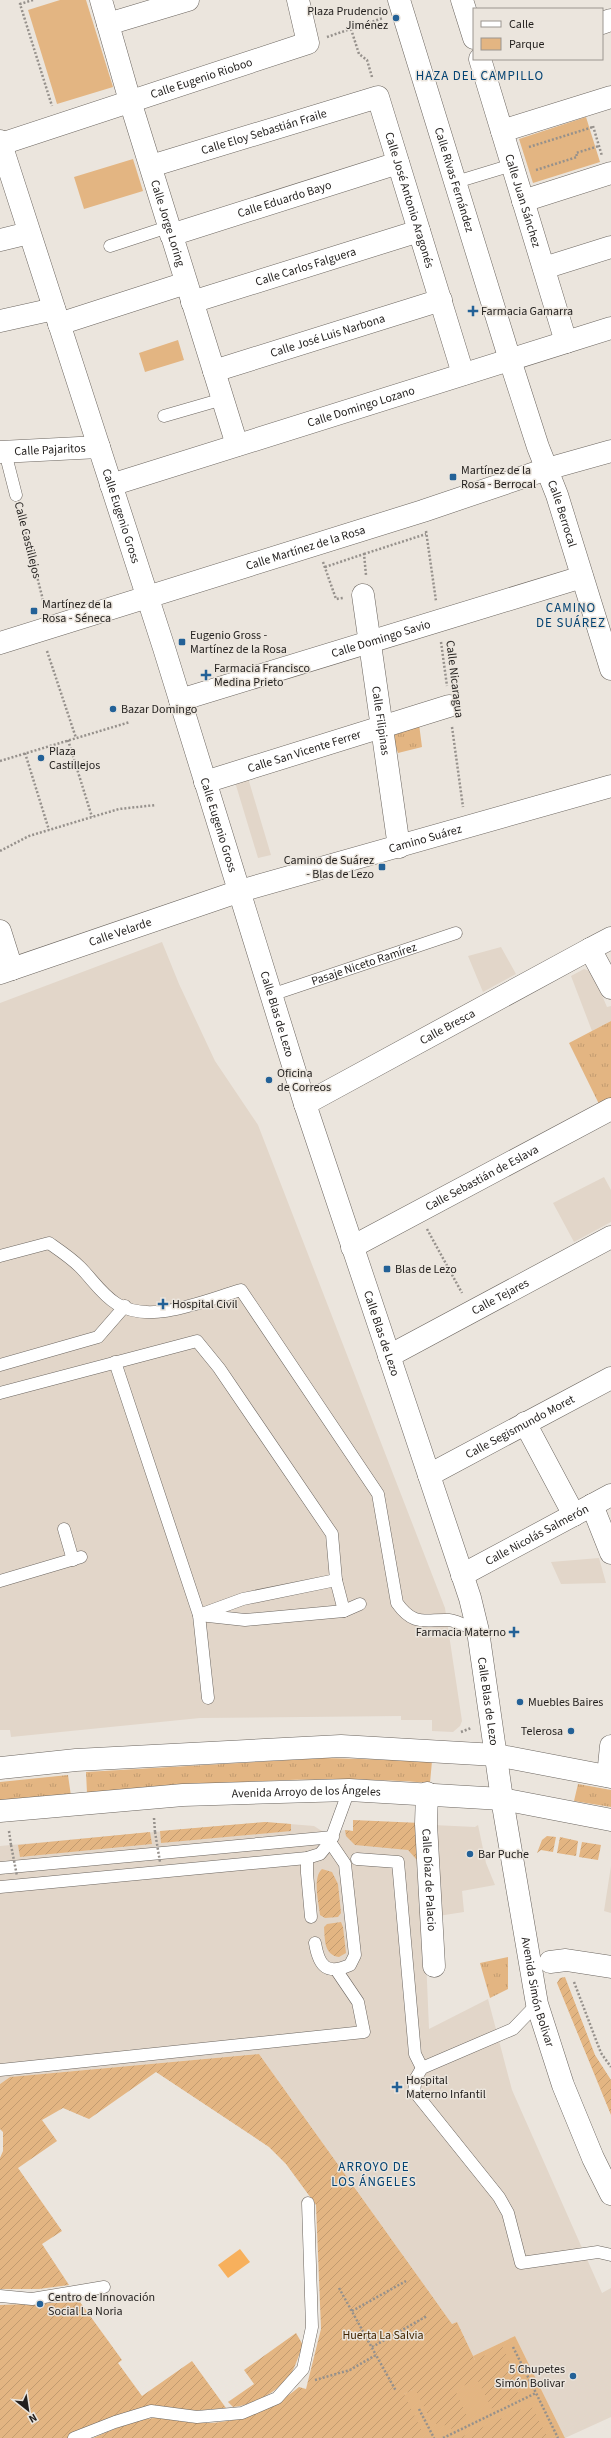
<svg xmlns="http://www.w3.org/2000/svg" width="611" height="2438" font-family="'Source Sans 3',sans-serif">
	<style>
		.built { fill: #e2d6c9 }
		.grass { fill: url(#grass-tufts) }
		.park { fill: #e3b582 }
		.garden { fill: url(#garden-furrows) }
		.water { fill: #f7b05c }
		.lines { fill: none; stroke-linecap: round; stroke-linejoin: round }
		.lane-casing { stroke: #6b655f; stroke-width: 13 }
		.street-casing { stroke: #6b655f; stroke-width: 23 }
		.secondary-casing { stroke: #6b655f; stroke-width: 23 }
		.path { stroke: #96918c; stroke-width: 2.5; stroke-dasharray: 2 2; stroke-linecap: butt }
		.lane { stroke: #fff; stroke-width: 12 }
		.street { stroke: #fff; stroke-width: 22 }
		.secondary { stroke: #fff; stroke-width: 22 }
		.path-bridge { stroke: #96918c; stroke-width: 2.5; stroke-dasharray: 2 2; stroke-linecap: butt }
		.poi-dot { fill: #236197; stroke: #ebe5dd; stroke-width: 1.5 }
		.labels { text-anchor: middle; stroke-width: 3; stroke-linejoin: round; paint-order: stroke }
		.poi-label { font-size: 12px; fill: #221f1d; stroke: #ebe5dd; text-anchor: start }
		.street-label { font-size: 12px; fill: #221f1d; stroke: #ebe5dd }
		.park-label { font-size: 12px; fill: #412500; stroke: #ebe5dd }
		.neighbourhood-label { font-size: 13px; letter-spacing: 1px; fill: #044373; stroke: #ebe5dd }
	</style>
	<defs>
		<pattern id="grass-tufts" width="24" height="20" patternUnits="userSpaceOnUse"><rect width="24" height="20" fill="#e3b582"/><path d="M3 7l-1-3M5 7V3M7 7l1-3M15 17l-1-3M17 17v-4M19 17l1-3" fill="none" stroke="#c29b70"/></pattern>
		<pattern id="garden-furrows" width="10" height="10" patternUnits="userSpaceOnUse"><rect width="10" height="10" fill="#e3b582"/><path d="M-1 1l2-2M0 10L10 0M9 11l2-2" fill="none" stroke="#c29b70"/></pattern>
	</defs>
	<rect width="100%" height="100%" fill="#ebe5dd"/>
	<path class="built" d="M248 778 271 855 258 858 235 782Z
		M162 942 179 984 215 1061 258 1125 445 1608 462 1721 460 1726 453 1732 432 1731V1720H401V1716L200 1718 11 1737 10 1730H0V1003Z
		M501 947 516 974 483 992 468 956Z
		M584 969 592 972 607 1007 611 1006V1021L592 1031 571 976Z
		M604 1177 611 1190V1222L574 1242 553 1203Z
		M599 1558 606 1583 561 1584 551 1562Z
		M265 1822 314 1826 325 1833 345 1830 421 1839 429 2029 488 1999 512 2090 602 2293 611 2288V2417L565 2438 515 2336 473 2356 457 2322 452 2324 259 2054 10 2077 0 2084V1846Z
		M433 1825 475 1827 478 1825 486 1863 495 1885 462 1891 464 1912 438 1916Z
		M611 1866V1913L604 1911Z"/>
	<path class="grass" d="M419 724 422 747 398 753 391 733Z
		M611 1021V1098L599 1104 569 1043Z
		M324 1758 432 1761 430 1783C316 1773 201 1785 87 1793L86 1772Z
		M68 1775 71 1796 0 1803V1782Z
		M578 1784 611 1790V1807L574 1801Z
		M508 1957V1989L490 1998 480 1963Z"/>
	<path class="park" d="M60 0H86L113 87 57 104 28 10Z
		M586 117 600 162 533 183 519 139Z
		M133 159 143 191 84 209 74 177Z
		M178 340 184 360 145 372 139 353Z
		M515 2336 565 2438H311L475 2360 473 2356Z"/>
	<path class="garden" d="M353 1820 421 1823 423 1860 416 1859 408 1850 355 1845 346 1836 345 1830 353 1831Z
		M265 1822 291 1824V1831L161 1843 160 1831Z
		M150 1832 152 1844 20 1857 18 1845Z
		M547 1836 556 1837 553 1852 541 1850 537 1853 542 1840Z
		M560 1837 578 1841 576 1856 557 1853Z
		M582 1842 601 1845 598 1860 579 1857Z
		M322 1869 332 1872 338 1884 341 1913 338 1917 325 1918 320 1915C319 1903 312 1878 322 1869Z
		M341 1922 343 1927 346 1953 339 1957C324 1955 325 1940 324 1927L327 1924Z
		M565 1977 595 2055 611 2080V2115L557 1983 560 1978Z
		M259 2054 452 2324 457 2322 475 2360 503 2347 519 2382 517 2397 492 2409 477 2379 455 2390 469 2420 451 2429 444 2425 432 2423 415 2389 404 2394 421 2429 418 2438H93C112 2430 133 2420 154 2418 168 2417 184 2423 199 2423 237 2424 270 2411 299 2387L306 2389 321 2329 316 2205 286 2164 269 2147 156 2072 89 2119 63 2108 42 2120 57 2141 18 2168 62 2231 42 2244 69 2285 39 2289H0V2158L3 2151V2132L0 2129V2084L10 2077Z
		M80 2302 122 2360 118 2363 142 2396 192 2361 226 2408 114 2418 67 2438H0V2305Z
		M296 2333 303 2345C299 2354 296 2365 291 2374 280 2391 253 2405 233 2407L228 2402 254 2384 244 2370Z
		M531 2405 548 2438H459Z"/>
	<path class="water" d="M240 2249 250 2262 228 2278 218 2265Z"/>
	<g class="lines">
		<g class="lane-casing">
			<g id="lane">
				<path d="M456 182 512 165"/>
				<path d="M110 246 168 227"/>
				<path d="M164 416 223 399"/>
				<path d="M5 452 16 495"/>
				<path id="s1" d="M271 995 456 933"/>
				<path d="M0 1256 49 1243C59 1250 71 1258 80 1267 92 1279 102 1295 117 1304 151 1325 206 1300 241 1290L378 1494 397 1603C414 1627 425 1619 449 1620 458 1621 470 1628 478 1631"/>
				<path d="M115 1362 199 1615 208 1698"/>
				<path d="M0 1365 98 1337 125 1306"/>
				<path d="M0 1393 197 1341 219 1368 332 1534 336 1580 344 1611"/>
				<path d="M64 1529 73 1560"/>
				<path d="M0 1581 81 1557"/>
				<path d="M202 1614 243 1599 336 1580"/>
				<path d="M199 1615 245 1620 344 1611 360 1604"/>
				<path d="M307 1858V1873L311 1917"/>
				<path d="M357 1859 398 1862 415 2054 422 2068"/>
				<path d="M0 1868 333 1837"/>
				<path d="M0 1887 307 1858 320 1854 330 1842 349 1790"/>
				<path d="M315 1943C319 1967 327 1975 350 1965L355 1955 345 1864 330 1842"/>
				<path d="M537 2004 513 2029 422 2068 416 2078 414 2091 499 2197 508 2213 521 2263 598 2252 611 2255"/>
				<path d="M0 2070 364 2032 358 2002 337 1971"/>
				<path d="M0 2296 32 2299 104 2287"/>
				<path d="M74 2438 115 2422 151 2411 197 2417 242 2413 277 2398 303 2369 312 2327 308 2203"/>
			</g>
		</g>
		<g class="street-casing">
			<g id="street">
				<path id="s2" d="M101 0 130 101 237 445"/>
				<path id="s3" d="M399 0 510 360 538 447 557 495 611 669"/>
				<path d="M462 0 474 38"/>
				<path d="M602 23 611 20"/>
				<path d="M108 24 188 0"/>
				<path id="s4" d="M480 59 566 342"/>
				<path d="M502 131 611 97"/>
				<path id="s5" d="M1 144 308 43 298 0"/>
				<path id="s6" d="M151 166 378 97 463 374"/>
				<path d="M523 201 611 173"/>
				<path id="s7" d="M171 235 398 163"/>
				<path d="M0 240 29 233"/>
				<path d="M544 268 611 247"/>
				<path id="s8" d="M192 302 419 231"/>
				<path d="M0 321 54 309"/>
				<path d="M59 324 186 283"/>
				<path id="s9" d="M214 371 441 300"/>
				<path id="s10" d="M0 452 99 447"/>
				<path id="s11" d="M111 485 611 328"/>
				<path id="s12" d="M363 595 399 847"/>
				<path id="s13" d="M180 700 582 577"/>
				<path id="s14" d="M205 782 449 706"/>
				<path d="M0 931 12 969"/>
				<path d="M590 949 611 938"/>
				<path id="s15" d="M305 1104 590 949 611 988"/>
				<path id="s16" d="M352 1247 611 1109"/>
				<path id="s17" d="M389 1356 611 1237"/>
				<path d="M525 1423 574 1515"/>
				<path id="s18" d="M429 1475 611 1378"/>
				<path d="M592 1505 611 1553"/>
				<path id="s19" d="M462 1575 611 1495"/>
				<path d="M608 1776 611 1746"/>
				<path id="s20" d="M427 1793 426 1824 434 1966"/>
				<path d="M550 1962 566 1960 611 1967"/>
			</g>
		</g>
		<g class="secondary-casing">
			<g id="secondary">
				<path id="s21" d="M0 141 164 648 305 1104 470 1598 478 1631 502 1799 537 2004 563 2085 593 2158 611 2194"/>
				<path id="s22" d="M0 643 423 511 547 469 611 451"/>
				<path id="s23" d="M0 973 240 891 611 786"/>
				<path d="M0 1768 76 1760 341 1746 496 1755 611 1777"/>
				<path id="s24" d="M0 1811 183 1795 349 1790 502 1799 611 1820"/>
			</g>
		</g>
		<path class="path" d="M33 0 20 4 52 106
			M351 29 359 54 367 60 372 77
			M327 37 383 18
			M593 126 602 156
			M529 147 593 127
			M536 170 577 157 576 153 599 146
			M20 509 45 608
			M426 531 436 601
			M364 554 426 534
			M323 562 336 599 343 598
			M325 567 364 554 366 575
			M441 642 447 686
			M47 651 76 738
			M452 727 463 807
			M68 740 92 817
			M25 753 49 830
			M0 761 130 722
			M0 851 29 836 92 817 119 809 156 805
			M427 1229 462 1293
			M461 1732 471 1728
			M154 1818 155 1832
			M9 1831 11 1845
			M574 1982 601 2053 611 2067
			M339 2288 376 2355
			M352 2311 406 2281
			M372 2347 427 2316
			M513 2347 536 2393
			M315 2380 350 2370 376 2355 396 2391
			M419 2409 434 2438
			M443 2438 536 2393 558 2438"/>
		<use href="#lane" class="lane"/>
		<use href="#street" class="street"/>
		<use href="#secondary" class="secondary"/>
		<path class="path-bridge" d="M155 1832 160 1862
			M11 1845 17 1876"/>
	</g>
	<g class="poi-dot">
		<circle cx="396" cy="18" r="4"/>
		<path d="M471 305h4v4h4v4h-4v4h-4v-4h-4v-4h4z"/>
		<rect x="449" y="473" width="8" height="8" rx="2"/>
		<rect x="30" y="607" width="8" height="8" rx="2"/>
		<rect x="178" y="638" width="8" height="8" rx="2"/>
		<path d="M204 669h4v4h4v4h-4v4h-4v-4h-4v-4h4z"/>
		<circle cx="113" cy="709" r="4"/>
		<circle cx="41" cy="758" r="4"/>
		<rect x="378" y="863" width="8" height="8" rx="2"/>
		<circle cx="269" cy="1080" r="4"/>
		<rect x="383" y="1265" width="8" height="8" rx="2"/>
		<path d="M161 1298h4v4h4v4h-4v4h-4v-4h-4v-4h4z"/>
		<path d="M512 1626h4v4h4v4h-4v4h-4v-4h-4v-4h4z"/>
		<circle cx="520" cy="1702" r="4"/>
		<circle cx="571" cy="1731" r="4"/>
		<circle cx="470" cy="1854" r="4"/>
		<path d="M395 2081h4v4h4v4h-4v4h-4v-4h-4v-4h4z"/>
		<circle cx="40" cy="2304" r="4"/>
		<circle cx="573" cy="2376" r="4"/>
	</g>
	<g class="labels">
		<g class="poi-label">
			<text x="388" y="15" text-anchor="end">Plaza Prudencio<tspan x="388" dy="14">Jiménez</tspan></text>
			<text x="481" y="315">Farmacia Gamarra</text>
			<text x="461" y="474">Martínez de la<tspan x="461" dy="14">Rosa - Berrocal</tspan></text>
			<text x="42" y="608">Martínez de la<tspan x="42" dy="14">Rosa - Séneca</tspan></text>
			<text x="190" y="639">Eugenio Gross -<tspan x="190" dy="14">Martínez de la Rosa</tspan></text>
			<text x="214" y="672">Farmacia Francisco<tspan x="214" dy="14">Medina Prieto</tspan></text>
			<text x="121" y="713">Bazar Domingo</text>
			<text x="49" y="755">Plaza<tspan x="49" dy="14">Castillejos</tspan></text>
			<text x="374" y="864" text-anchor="end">Camino de Suárez<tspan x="374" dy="14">- Blas de Lezo</tspan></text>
			<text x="277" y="1077">Oficina<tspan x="277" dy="14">de Correos</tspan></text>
			<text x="395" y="1273">Blas de Lezo</text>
			<text x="172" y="1308">Hospital Civil</text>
			<text x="506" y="1636" text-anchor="end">Farmacia Materno</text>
			<text x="528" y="1706">Muebles Baires</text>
			<text x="563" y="1735" text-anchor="end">Telerosa</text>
			<text x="478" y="1858">Bar Puche</text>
			<text x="406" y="2084">Hospital<tspan x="406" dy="14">Materno Infantil</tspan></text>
			<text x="48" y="2301">Centro de Innovación<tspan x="48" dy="14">Social La Noria</tspan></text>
			<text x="565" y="2373" text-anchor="end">5 Chupetes<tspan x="565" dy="14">Simón Bolivar</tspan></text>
		</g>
		<g class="street-label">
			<text dy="4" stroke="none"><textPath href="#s5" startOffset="211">Calle Eugenio Rioboo</textPath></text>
			<text dy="4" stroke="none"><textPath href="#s6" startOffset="118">Calle Eloy Sebastián Fraile</textPath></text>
			<text dy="4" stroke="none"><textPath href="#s3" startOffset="188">Calle Rivas Fernández</textPath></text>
			<text dy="4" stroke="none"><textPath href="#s7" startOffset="119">Calle Eduardo Bayo</textPath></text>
			<text dy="4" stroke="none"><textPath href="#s6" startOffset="345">Calle José Antonio Aragonés</textPath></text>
			<text dy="4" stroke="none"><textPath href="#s4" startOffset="148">Calle Juan Sánchez</textPath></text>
			<text dy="4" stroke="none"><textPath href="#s2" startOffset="233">Calle Jorge Loring</textPath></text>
			<text dy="4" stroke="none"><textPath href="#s8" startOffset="119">Calle Carlos Falguera</textPath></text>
			<text dy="4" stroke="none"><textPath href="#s9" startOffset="119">Calle José Luis Narbona</textPath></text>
			<text dy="4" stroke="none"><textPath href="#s11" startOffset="262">Calle Domingo Lozano</textPath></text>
			<text dy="4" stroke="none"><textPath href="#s10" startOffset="50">Calle Pajaritos</textPath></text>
			<text dy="4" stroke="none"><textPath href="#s3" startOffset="539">Calle Berrocal</textPath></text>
			<text dy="4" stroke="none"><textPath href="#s21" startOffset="394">Calle Eugenio Gross</textPath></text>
			<text transform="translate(28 540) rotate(76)" y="4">Calle Castillejos</text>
			<text dy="4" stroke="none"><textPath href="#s22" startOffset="320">Calle Martínez de la Rosa</textPath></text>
			<text dy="4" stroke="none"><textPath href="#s13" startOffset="210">Calle Domingo Savio</textPath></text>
			<text transform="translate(455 679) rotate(83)" y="4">Calle Nicaragua</text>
			<text dy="4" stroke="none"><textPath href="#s12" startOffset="127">Calle Filipinas</textPath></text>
			<text dy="4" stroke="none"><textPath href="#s14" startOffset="104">Calle San Vicente Ferrer</textPath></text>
			<text dy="4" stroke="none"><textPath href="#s21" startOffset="718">Calle Eugenio Gross</textPath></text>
			<text dy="4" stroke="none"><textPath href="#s23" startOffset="446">Camino Suárez</textPath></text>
			<text dy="4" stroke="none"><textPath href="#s23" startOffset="127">Calle Velarde</textPath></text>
			<text dy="4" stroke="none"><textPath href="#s1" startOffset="98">Pasaje Niceto Ramírez</textPath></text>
			<text dy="4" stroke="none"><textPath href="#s21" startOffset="916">Calle Blas de Lezo</textPath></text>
			<text dy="4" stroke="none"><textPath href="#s15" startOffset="162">Calle Bresca</textPath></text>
			<text dy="4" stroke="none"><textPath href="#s16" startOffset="147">Calle Sebastián de Eslava</textPath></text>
			<text dy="4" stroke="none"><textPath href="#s17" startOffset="126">Calle Tejares</textPath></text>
			<text dy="4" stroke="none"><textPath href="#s21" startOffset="1252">Calle Blas de Lezo</textPath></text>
			<text dy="4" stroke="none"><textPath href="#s18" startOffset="103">Calle Segismundo Moret</textPath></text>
			<text dy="4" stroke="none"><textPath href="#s19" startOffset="85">Calle Nicolás Salmerón</textPath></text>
			<text dy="4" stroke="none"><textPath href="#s21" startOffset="1636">Calle Blas de Lezo</textPath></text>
			<text dy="4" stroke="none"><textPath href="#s24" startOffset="307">Avenida Arroyo de los Ángeles</textPath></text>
			<text dy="4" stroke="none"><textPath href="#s20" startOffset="87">Calle Díaz de Palacio</textPath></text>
			<text dy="4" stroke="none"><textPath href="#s21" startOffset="1931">Avenida Simón Bolivar</textPath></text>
		</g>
		<g class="park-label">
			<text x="383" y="2339">Huerta La Salvia</text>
		</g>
		<g class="neighbourhood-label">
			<text x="480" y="80">HAZA DEL CAMPILLO</text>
			<text x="571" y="612">CAMINO<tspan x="571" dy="15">DE SUÁREZ</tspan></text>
			<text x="374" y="2171">ARROYO DE<tspan x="374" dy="15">LOS ÁNGELES</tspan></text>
		</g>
	</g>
	<rect x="473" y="8" width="130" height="52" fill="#ebe5dd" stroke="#9b9690"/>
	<rect x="481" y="21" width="20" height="6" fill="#ffffff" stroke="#9b9690"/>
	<text x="509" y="28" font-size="12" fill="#221f1d">Calle</text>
	<rect x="481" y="38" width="20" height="12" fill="#e3b582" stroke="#9b9690"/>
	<text x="509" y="48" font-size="12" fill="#221f1d">Parque</text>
	<g transform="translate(28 2410) rotate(150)" stroke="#ebe5dd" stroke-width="3" paint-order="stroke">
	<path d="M0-3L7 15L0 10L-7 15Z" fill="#221f1d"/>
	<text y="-6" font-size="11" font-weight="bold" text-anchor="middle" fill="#221f1d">N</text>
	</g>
</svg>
